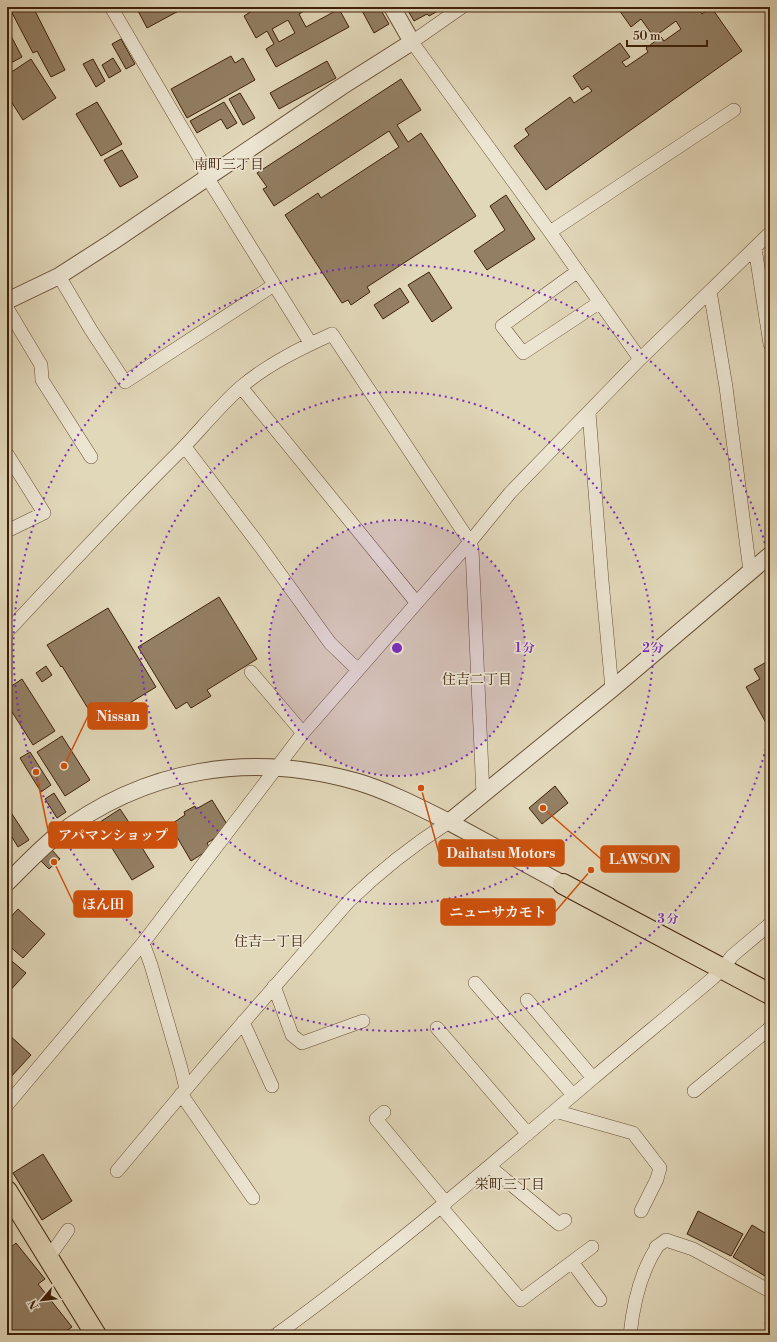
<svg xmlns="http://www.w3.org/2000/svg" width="777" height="1342" font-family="'Libre Bodoni','Noto Serif JP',serif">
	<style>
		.building { fill: #937f64; stroke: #3f2008; fill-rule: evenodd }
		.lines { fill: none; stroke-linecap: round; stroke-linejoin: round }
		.minor-casing { stroke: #684e34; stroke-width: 14 }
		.tertiary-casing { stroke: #684e34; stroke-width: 18 }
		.primary-casing { stroke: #3f2008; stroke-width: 22 }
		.minor { stroke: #ece5d2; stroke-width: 13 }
		.tertiary { stroke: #ece5d2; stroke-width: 16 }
		.primary { stroke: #e1d7b9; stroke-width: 20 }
		.ring { fill: none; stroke: #7b2cbf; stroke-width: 2; stroke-dasharray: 2 4 }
		.labels { text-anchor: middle; stroke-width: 3.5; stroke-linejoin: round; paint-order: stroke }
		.neighbourhood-label { font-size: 14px; fill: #3f2008; stroke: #ece5d2 }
		.centre { fill: #7b2cbf; stroke: #ece5d2; stroke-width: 2 }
		.ring-label { font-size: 12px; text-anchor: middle; font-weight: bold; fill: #7b2cbf; stroke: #ece5d2; stroke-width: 3.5; stroke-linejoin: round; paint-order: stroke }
		.leader { fill: none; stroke: #cf500b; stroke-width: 1.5 }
		.callout-dot { fill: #cf500b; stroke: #ece5d2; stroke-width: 1.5 }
		.callout { fill: #cf500b; stroke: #cf500b; stroke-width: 1.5 }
		.callout-label { font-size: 14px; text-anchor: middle; font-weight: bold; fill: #fff }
	</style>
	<rect width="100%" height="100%" fill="#e1d7b9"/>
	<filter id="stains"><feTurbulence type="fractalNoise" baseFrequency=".005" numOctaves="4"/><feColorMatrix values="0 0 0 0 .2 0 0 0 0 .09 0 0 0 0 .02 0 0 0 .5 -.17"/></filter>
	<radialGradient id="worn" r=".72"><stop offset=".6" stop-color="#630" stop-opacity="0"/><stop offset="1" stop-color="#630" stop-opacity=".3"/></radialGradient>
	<path class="building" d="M9 7H33L65 70 51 77 37 51 33 53Z
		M136 7H186L147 28Z
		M254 7H311L299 14 306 27 339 9 349 27 276 67 266 49 274 44 267 31 256 38 244 16 255 9ZM288 20 295 33 279 42 272 29Z
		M360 7H379L389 24 374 33Z
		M411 7H445L429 16 427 14 414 21 407 9Z
		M617 7H697L702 14 711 7 742 51 546 190 514 146 529 135 525 129 570 97 574 103 592 91 588 86 582 90 573 76 620 43 630 57 622 62 626 67 648 52 646 48 661 37 664 41 681 29 676 21 654 37 641 19 631 27Z
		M9 33 10 34 22 57 9 64 7 60V34Z
		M121 39 135 64 126 69 112 44Z
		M231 56 235 63 243 58 255 80 187 118 171 89Z
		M113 58 121 71 109 78 102 65Z
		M31 59 56 98 23 120 7 95V75Z
		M93 59 105 81 96 87 83 64Z
		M327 61 336 78 279 109 270 93Z
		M401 79 421 110 397 125 408 142 421 133 476 216 367 287 370 292 351 305 348 300 342 303 285 215 318 193 321 198 399 147 389 131 274 206 263 189 267 187 257 173Z
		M240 93 255 118 243 125 229 99Z
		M97 102 122 144 101 156 76 114Z
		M224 102 237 123 227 129 221 119 197 133 190 121Z
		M122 150 138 177 120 187 104 160Z
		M506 195 535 239 487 270 474 251 505 230 490 206Z
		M429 272 452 308 432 322 408 285Z
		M400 288 409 302 383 319 374 305Z
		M219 597 257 659 207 690 211 696 191 708 187 702 176 709 138 647Z
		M108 608 156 687 102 720 97 712 92 715 62 666 61 667 47 645Z
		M770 660V730L746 687 760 679 754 669Z
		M46 666 52 675 42 682 36 673Z
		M22 679 55 731 33 745 7 704V689Z
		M62 736 90 780 65 796 37 752Z
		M30 752 51 785 41 792 20 758Z
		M555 786 568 803 542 824 529 808Z
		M54 793 66 812 57 818 45 799Z
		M212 800 230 829 207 843 210 849 191 861 170 825 185 815 184 812 195 806 196 809Z
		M120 809 130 824 128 825 154 867 132 880 97 824Z
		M10 811 29 840 18 847 7 829V813Z
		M52 850 60 859 49 869 40 860Z
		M18 909 45 934 23 958 7 944V921Z
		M7 957 26 973 7 994Z
		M7 1033 31 1055 9 1079 7 1077Z
		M43 1154 72 1201 42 1220 13 1173Z
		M698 1211 743 1234 731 1256 687 1234Z
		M752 1225 770 1236V1279L733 1257Z
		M16 1243 45 1279 38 1284 72 1327 65 1332 67 1335H7V1245L10 1248Z
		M769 1317H770V1326L765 1324Z"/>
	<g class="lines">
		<g class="minor-casing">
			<path id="minor" d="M111 7 199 157 207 177 311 344
				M462 7 412 42 550 232 640 359
				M550 232 734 110
				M755 248 770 344
				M578 271 502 326 523 353 600 302
				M59 276 91 330 125 382 274 285
				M710 291 726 387 750 571
				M7 308 41 365 42 380 91 457
				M241 387 416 602
				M589 412 602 581 612 689
				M185 447 260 546 330 643 358 670
				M7 454 44 513 7 531
				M7 632C61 574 116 515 172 459 196 436 216 409 241 387 268 364 301 348 332 334L470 542 472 549 483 795
				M251 672 303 733
				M143 943 151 965 181 1068 186 1089
				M475 983 573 1095
				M274 986 292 1035 302 1043 363 1021
				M527 1000 593 1078
				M243 1022 272 1086
				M437 1028 528 1134
				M694 1091 770 1028
				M181 1094 253 1198
				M7 1105 143 943 303 733 470 542 510 493 640 359 770 233
				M555 1111 633 1133 660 1168 657 1179 641 1211
				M384 1112 376 1119 446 1203
				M490 1167 559 1224 565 1220
				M117 1171 207 1064 349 901C380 871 413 845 449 822
				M441 1207 521 1300 592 1247
				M49 1257 68 1230
				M572 1262 600 1300
				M276 1335C386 1255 489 1167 592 1079 632 1045 673 1012 713 978L723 968 732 956 770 924
				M630 1335C633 1305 640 1273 657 1247H656L666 1240 693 1249 770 1291"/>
		</g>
		<g class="tertiary-casing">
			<path id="tertiary" d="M7 301 59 276 112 242 341 87 412 42 392 7
				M449 822 563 884
				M7 883C22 868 38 851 55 837 145 768 249 751 358 782 388 791 421 808 449 822L612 689 770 555"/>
		</g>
		<g class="primary-casing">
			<path id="primary" d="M563 884 770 994
				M7 1191 96 1335"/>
		</g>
		<use href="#minor" class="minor"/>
		<use href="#tertiary" class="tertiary"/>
		<use href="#primary" class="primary"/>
	</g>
	<circle cx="397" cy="648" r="128" fill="#7b2cbf" fill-opacity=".12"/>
	<g class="ring">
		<circle cx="397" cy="648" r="128"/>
		<circle cx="397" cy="648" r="256"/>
		<path d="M769 737A383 383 0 1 1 769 559"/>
	</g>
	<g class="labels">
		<g class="neighbourhood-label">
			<text x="229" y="169">南町三丁目</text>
			<text x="477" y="684">住吉二丁目</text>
			<text x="269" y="946">住吉一丁目</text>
			<text x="510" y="1189">栄町三丁目</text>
		</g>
	</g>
	<circle cx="397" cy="648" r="6" class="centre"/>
	<g class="ring-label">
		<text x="525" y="652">1 分</text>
		<text x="653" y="652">2 分</text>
		<text x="668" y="923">3 分</text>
	</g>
	<path class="leader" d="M64 766L88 716M36 772L49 835M421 788L439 853M543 808L601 859M54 862L74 904M591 870L555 912"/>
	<g class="callout-dot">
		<circle cx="64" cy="766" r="4"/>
		<circle cx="36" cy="772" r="4"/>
		<circle cx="421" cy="788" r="4"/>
		<circle cx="543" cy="808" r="4"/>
		<circle cx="54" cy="862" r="4"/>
		<circle cx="591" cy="870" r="4"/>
	</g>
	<g class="callout">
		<rect x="88" y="703" width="59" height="26" rx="4"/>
		<rect x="49" y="822" width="128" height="26" rx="4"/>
		<rect x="439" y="840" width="125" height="26" rx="4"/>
		<rect x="601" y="846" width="78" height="26" rx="4"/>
		<rect x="74" y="891" width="58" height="26" rx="4"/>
		<rect x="441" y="899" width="114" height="26" rx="4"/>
	</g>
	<g class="callout-label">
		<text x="118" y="721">Nissan</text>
		<text x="113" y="840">アパマンショップ</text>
		<text x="501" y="858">Daihatsu Motors</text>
		<text x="640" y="864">LAWSON</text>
		<text x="103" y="909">ほん田</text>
		<text x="498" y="917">ニューサカモト</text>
	</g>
	<rect width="777" height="1342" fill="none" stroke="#e1d7b9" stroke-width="24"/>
	<rect x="8" y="8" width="761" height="1326" fill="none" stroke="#3f2008" stroke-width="2"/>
	<rect x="12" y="12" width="753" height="1318" fill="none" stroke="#3f2008"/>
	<g transform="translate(42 1300) rotate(242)" stroke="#ece5d2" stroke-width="3" paint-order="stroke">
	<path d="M0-3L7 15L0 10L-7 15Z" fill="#3f2008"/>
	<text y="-6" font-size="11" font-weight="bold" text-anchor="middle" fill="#3f2008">N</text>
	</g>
	<path d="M627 40v6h80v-6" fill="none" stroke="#3f2008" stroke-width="2"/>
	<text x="633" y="40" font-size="12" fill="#3f2008" stroke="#ece5d2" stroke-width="3" paint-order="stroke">50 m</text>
	<rect width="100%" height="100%" filter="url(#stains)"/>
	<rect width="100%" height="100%" fill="url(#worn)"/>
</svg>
